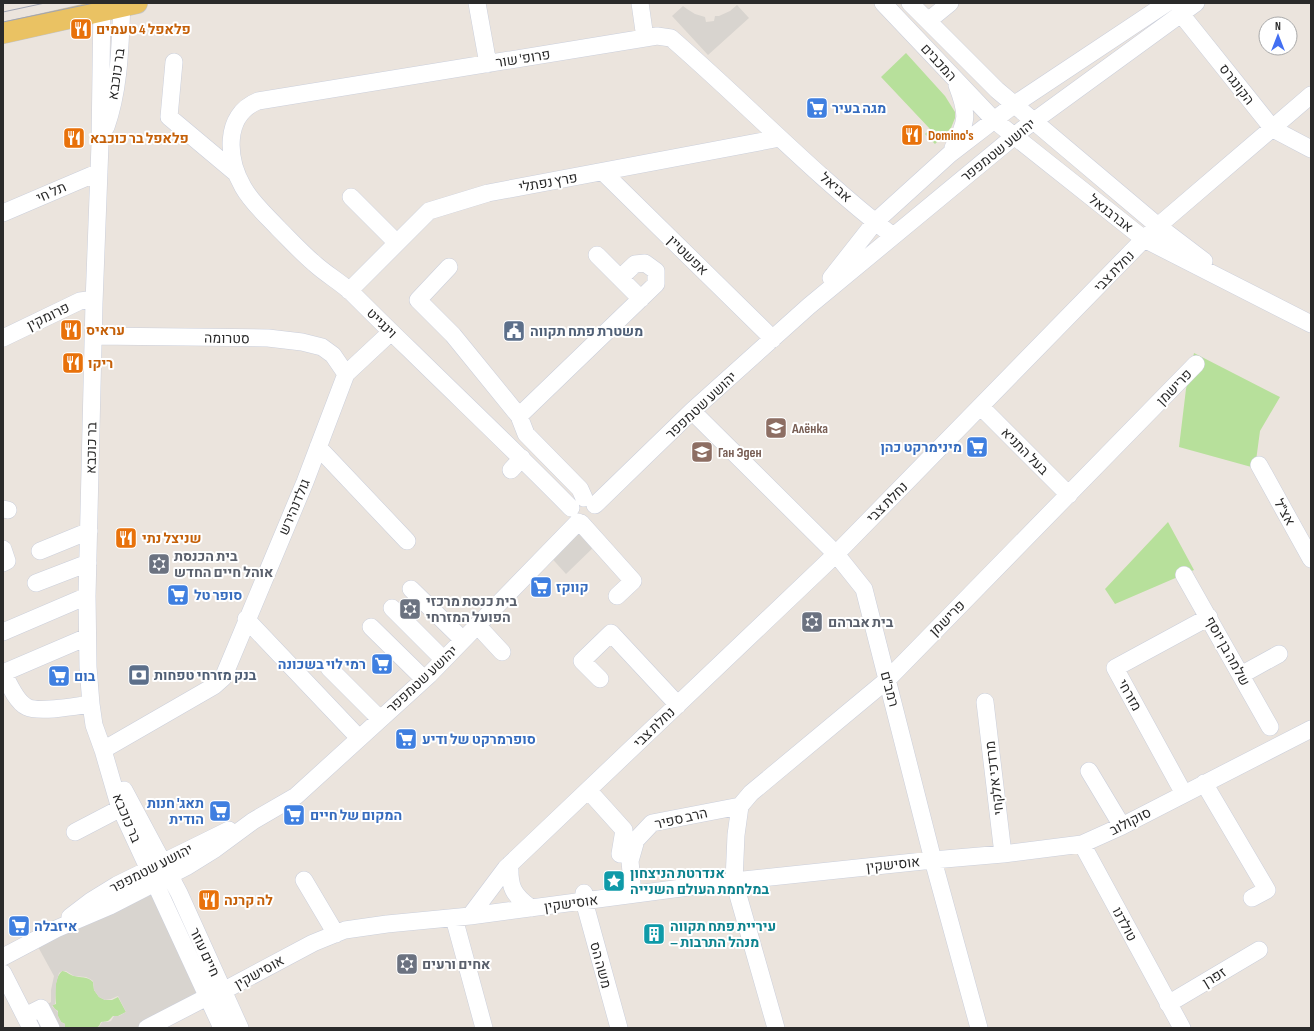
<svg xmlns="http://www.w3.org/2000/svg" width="1314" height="1031" font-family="'Sofia Sans Condensed',Heebo,sans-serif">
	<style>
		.park { fill: #b7e09b }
		.plaza { fill: #d8d4cf }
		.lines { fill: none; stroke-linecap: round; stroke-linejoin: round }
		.minor-casing { stroke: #cbcfdb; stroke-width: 18 }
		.major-casing { stroke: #c3c3c3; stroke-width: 22 }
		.minor { stroke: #fff; stroke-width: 17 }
		.major { stroke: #eac263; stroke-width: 21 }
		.tram { stroke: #a0a4b3; stroke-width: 1 }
		.labels { text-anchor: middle; stroke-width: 4; stroke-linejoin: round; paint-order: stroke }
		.food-label { font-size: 14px; font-weight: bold; fill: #c56008; stroke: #fff; text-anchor: start }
		.street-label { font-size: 14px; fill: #2a2a2a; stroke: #fff }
		.shop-label { font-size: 14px; font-weight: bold; fill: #366cbe; stroke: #fff; text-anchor: start }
		.service-label { font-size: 14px; font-weight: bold; fill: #4e5e75; stroke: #fff; text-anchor: start }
		.education-label { font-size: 14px; font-weight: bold; fill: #785e54; stroke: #fff; text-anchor: start }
		.worship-label { font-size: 14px; font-weight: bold; fill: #5b616d; stroke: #fff; text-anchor: start }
		.culture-label { font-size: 14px; font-weight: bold; fill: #0d838f; stroke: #fff; text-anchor: start }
	</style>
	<rect width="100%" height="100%" fill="#ebe4dd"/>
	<path class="park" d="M906 53 945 96 955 112V118L951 128 935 144 925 134 930 129 881 77Z
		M1194 353 1280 397 1260 431 1255 468 1179 447 1186 389Z
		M1168 522 1194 570 1115 604 1105 589Z
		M62 971C67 971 69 975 74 976 81 978 87 976 93 982L94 990 99 997 105 1000H112L118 997 126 1012 118 1016H113C107 1022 110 1021 101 1022L99 1026 96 1028H65V1024L61 1022 58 1016V1011L55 1009 52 1005 56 1004C55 994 54 978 62 971Z"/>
	<path class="plaza" d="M737 5 749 18 708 55 672 16 683 6 687 9 695 14 705 17 706 22 714 21 715 16H719L730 11Z
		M578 522 598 543 566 574 547 553Z
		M156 883 207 997 147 1028H97L99 1027 102 1022H108L111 1021 114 1016H119L126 1012 118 996 111 999 105 1000 99 997 94 990 93 981 90 979 86 977 74 976 66 971H62L59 973 56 984 55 1004 52 1006 58 1012V1016L61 1022 65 1024V1028H56L45 1006 51 1002V990L54 976 37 945Z"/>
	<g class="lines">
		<g class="minor-casing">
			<path id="minor" d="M102 3 100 144 94 303 87 596 88 667 91 704 94 725 103 750 119 805 222 1028
				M477 3 488 64
				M640 3 645 38
				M883 3 994 120 1144 239 1311 324
				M910 3 997 90 1158 226 1204 261
				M1181 3V14L1273 129 1311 149
				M928 21 950 3
				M174 62 169 117 237 174
				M106 127C120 87 120 44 122 3
				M953 148C968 121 968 114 957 85
				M603 172 773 339
				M351 197 397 243
				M3 213 99 172
				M597 255 641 299
				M449 267 418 300 453 335 519 416 526 434 580 489 584 498
				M831 278 875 222 950 154 1015 104 1167 3
				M349 291 429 211 488 193 780 138
				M94 336 268 338 302 342 322 347 333 355 346 374
				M3 338 80 301 88 300 94 303
				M981 407 1069 495
				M692 411 836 554 864 589 933 860 979 1028
				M519 416 656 284V271L645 263 635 264 620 278
				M318 447 407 541
				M1259 465 1311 559
				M511 470 522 458
				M595 505 692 411 809 306 1023 129 1196 3
				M571 508C518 454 463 402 409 349 389 330 370 311 351 292 340 282 326 274 315 264 302 253 290 240 278 228 266 215 252 203 243 187 227 159 223 115 258 101L645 38 657 36 671 38C746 103 814 175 893 236
				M3 509 8 510
				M581 523 633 581 617 596
				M3 549 7 561 3 563
				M40 551 89 531
				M1184 575 1270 727
				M36 583 88 563
				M411 589 463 640
				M392 608 444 660
				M246 619 359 738
				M477 625 502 652
				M371 627 424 679
				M3 632 87 596
				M329 668 380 719
				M3 672C8 682 16 702 27 707 39 713 77 706 91 704
				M3 673 87 637
				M1241 675 1279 654
				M600 679 582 661 611 633 678 705
				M985 702 1003 854
				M103 750 214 686 223 678 305 482 346 374 391 332
				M1089 771 1122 826
				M1204 783 1267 890 1252 898
				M124 790 179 893 240 1028
				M588 790 624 830 620 854
				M1184 794 1115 668 1209 617
				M75 832 121 808
				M1082 844 1182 1028
				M510 864C509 887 513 895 531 908
				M304 880 336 934
				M584 893V901L619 1028
				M633 894 630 861 636 840 652 823 740 806
				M470 916 506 868 836 554 1144 239 1158 226 1311 95
				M70 917 91 901 117 885 229 830
				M454 918 484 1028
				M3 957 56 929 110 906 186 867 215 849 253 821 296 796 429 675 578 522
				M3 973 31 1028
				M223 991 313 943 345 930 387 924 470 916 734 881 933 860 1003 854 1082 844 1122 826 1311 729
				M1168 1004 1259 950
				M25 1016 41 1008 51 1028
				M147 1028 207 997
				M776 1028 734 881 736 835 740 806 751 793 887 680 1196 364"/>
		</g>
		<g class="major-casing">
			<path id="major" d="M3 33 137 3"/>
		</g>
		<use href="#minor" class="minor"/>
		<use href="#major" class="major"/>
		<path class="tram" d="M3 12 45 3
			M3 22 94 3"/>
	</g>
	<defs>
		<g id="restaurant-square" transform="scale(1.15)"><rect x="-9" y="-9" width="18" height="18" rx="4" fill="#e8710a" stroke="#fff"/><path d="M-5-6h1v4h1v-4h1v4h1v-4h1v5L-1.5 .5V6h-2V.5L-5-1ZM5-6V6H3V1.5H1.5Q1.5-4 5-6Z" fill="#fff"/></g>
		<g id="supermarket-square" transform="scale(1.15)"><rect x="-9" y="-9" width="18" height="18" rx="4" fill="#3f7fe0" stroke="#fff"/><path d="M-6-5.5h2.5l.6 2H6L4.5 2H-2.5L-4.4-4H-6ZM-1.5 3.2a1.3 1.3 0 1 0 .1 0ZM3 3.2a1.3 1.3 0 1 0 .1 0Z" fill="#fff"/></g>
		<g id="civic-square" transform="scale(1.15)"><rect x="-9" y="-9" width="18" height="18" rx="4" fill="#5c6f8a" stroke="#fff"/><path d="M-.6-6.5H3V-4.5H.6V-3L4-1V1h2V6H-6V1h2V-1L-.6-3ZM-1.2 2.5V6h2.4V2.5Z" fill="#fff"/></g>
		<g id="school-square" transform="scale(1.15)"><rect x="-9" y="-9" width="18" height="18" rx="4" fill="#8d6e63" stroke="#fff"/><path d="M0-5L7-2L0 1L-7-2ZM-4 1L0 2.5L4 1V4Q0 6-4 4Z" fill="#fff"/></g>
		<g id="synagogue-square" transform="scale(1.15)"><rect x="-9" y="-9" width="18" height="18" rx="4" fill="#6b7280" stroke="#fff"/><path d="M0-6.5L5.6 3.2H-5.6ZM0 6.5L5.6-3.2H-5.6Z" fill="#fff"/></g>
		<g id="bank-square" transform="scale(1.15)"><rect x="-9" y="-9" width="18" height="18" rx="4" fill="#5c6f8a" stroke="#fff"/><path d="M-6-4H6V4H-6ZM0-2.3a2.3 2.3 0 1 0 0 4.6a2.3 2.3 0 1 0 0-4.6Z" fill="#fff"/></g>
		<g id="sight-square" transform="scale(1.15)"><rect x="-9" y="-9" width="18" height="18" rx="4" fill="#0f9aa8" stroke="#fff"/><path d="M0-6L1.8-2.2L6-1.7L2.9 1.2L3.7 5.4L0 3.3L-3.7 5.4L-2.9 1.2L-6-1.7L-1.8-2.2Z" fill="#fff"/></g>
		<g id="building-square" transform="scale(1.15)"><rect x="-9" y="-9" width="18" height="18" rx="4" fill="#0f9aa8" stroke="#fff"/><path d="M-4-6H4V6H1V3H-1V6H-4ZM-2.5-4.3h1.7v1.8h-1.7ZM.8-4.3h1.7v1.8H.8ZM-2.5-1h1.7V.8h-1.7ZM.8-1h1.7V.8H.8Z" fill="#fff"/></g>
	</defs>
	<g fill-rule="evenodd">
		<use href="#restaurant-square" x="81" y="29"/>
		<use href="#supermarket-square" x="817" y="108"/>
		<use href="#restaurant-square" x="912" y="135"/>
		<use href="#restaurant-square" x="74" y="138"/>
		<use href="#restaurant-square" x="71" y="330"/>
		<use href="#civic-square" x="514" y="331"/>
		<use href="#restaurant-square" x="73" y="363"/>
		<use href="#school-square" x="776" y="428"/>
		<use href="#supermarket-square" x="977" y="447"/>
		<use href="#school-square" x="702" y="452"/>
		<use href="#restaurant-square" x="126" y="538"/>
		<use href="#synagogue-square" x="159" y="564"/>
		<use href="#supermarket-square" x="541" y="587"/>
		<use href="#supermarket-square" x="178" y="595"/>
		<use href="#synagogue-square" x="410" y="609"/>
		<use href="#synagogue-square" x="812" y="622"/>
		<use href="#supermarket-square" x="382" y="664"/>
		<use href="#bank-square" x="139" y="675"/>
		<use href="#supermarket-square" x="59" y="676"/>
		<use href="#supermarket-square" x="406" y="739"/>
		<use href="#supermarket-square" x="220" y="811"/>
		<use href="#supermarket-square" x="294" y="815"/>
		<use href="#sight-square" x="614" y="881"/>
		<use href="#restaurant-square" x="209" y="900"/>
		<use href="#supermarket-square" x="19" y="926"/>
		<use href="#building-square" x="654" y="934"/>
		<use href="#synagogue-square" x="407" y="964"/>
	</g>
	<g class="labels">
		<g class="food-label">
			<text x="96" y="34">פלאפל 4 טעמים</text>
			<text x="928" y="140">Domino's</text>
			<text x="90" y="143">פלאפל בר כוכבא</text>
			<text x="86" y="335">עראיס</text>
			<text x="88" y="368">ריקו</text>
			<text x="142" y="543">שניצל נתי</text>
			<text x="224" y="905">לה קרנה</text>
		</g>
		<g class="street-label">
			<text transform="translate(523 58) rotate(-9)" y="5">פרופ' שור</text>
			<text transform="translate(939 62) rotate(47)" y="5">המכבים</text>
			<text transform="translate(116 74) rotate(-82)" y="5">בר כוכבא</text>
			<text transform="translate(1237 84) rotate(52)" y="5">הקונגרס</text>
			<text transform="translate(998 150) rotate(-39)" y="5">יהושע שטמפפר</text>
			<text transform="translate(548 182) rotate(-10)" y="5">פרץ נפתלי</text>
			<text transform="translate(836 187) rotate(41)" y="5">אביאל</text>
			<text transform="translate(51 192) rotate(-24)" y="5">תל חי</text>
			<text transform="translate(1111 213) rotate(38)" y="5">אברבנאל</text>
			<text transform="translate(688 255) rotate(44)" y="5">אפשטיין</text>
			<text transform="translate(1114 271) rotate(-46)" y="5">נחלת צבי</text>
			<text transform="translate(48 316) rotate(-26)" y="5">פרומקין</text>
			<text transform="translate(382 323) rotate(45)" y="5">וינגייט</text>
			<text transform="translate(227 338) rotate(1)" y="5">סטרומה</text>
			<text transform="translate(1174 387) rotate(-46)" y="5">פרישמן</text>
			<text transform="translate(701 405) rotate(-43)" y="5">יהושע שטמפפר</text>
			<text transform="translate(91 448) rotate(-89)" y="5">בר כוכבא</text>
			<text transform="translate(1025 451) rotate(45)" y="5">בעל התניא</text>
			<text transform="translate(887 502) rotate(-45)" y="5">נחלת צבי</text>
			<text transform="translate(294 507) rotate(-67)" y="5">גולדנהירש</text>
			<text transform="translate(1285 512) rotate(61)" y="5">אצ"ל</text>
			<text transform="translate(947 618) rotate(-45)" y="5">פרישמן</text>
			<text transform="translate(1228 651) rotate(61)" y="5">שלמה בן יוסף</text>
			<text transform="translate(422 679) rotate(-43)" y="5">יהושע שטמפפר</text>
			<text transform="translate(890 689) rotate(75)" y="5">רמב"ם</text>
			<text transform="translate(1130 695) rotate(61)" y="5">מזרחי</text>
			<text transform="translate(654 727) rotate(-44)" y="5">נחלת צבי</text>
			<text transform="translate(994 778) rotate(-97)" y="5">מרדכי אלקחי</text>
			<text transform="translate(127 818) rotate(67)" y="5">בר כוכבא</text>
			<text transform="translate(681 818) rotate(-13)" y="5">הרב ספיר</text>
			<text transform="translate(1130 821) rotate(-27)" y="5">סוקולוב</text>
			<text transform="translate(893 864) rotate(-6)" y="5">אוסישקין</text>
			<text transform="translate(151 868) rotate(-27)" y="5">יהושע שטמפפר</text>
			<text transform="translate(571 903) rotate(-8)" y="5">אוסישקין</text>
			<text transform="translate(1125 924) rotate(62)" y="5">טולדנו</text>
			<text transform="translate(205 952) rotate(65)" y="5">חיים עוזר</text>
			<text transform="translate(601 965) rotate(75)" y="5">משה הס</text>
			<text transform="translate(259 972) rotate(-29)" y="5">אוסישקין</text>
			<text transform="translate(1214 977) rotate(-31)" y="5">זפרן</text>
		</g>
		<g class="shop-label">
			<text x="832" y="113">מגה בעיר</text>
			<text x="962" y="452" text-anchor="end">מינימרקט כהן</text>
			<text x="556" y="592">קווקז</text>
			<text x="194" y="600">סופר טל</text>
			<text x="366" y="669" text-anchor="end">רמי לוי בשכונה</text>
			<text x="74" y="681">בום</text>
			<text x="422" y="744">סופרמרקט של ודיע</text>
			<text x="204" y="808" text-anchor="end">תאג' חנות<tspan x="204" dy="16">הודית</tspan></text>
			<text x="310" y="820">המקום של חיים</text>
			<text x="34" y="931">איזבלה</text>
		</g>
		<g class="service-label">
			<text x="530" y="336">משטרת פתח תקווה</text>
			<text x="154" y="680">בנק מזרחי טפחות</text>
		</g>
		<g class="education-label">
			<text x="792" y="433">Алёнка</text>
			<text x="718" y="457">Ган Эден</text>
		</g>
		<g class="worship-label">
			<text x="174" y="561">בית הכנסת<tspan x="174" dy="16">אוהל חיים החדש</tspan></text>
			<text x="426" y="606">בית כנסת מרכזי<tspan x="426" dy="16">הפועל המזרחי</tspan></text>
			<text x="828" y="627">בית אברהם</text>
			<text x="422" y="969">אחים ורעים</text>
		</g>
		<g class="culture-label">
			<text x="630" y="878">אנדרטת הניצחון<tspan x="630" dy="16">במלחמת העולם השנייה</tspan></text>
			<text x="670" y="931">עיריית פתח תקווה<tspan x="670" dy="16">– מנהל התרבות</tspan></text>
		</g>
	</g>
	<rect width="1314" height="1031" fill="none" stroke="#2a2a2a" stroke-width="8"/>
	<g transform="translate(1278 36)"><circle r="19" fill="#ffffff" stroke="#aaaaaa"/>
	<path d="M0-3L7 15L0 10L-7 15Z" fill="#436ff2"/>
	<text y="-6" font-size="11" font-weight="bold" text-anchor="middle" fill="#2a2a2a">N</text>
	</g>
</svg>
